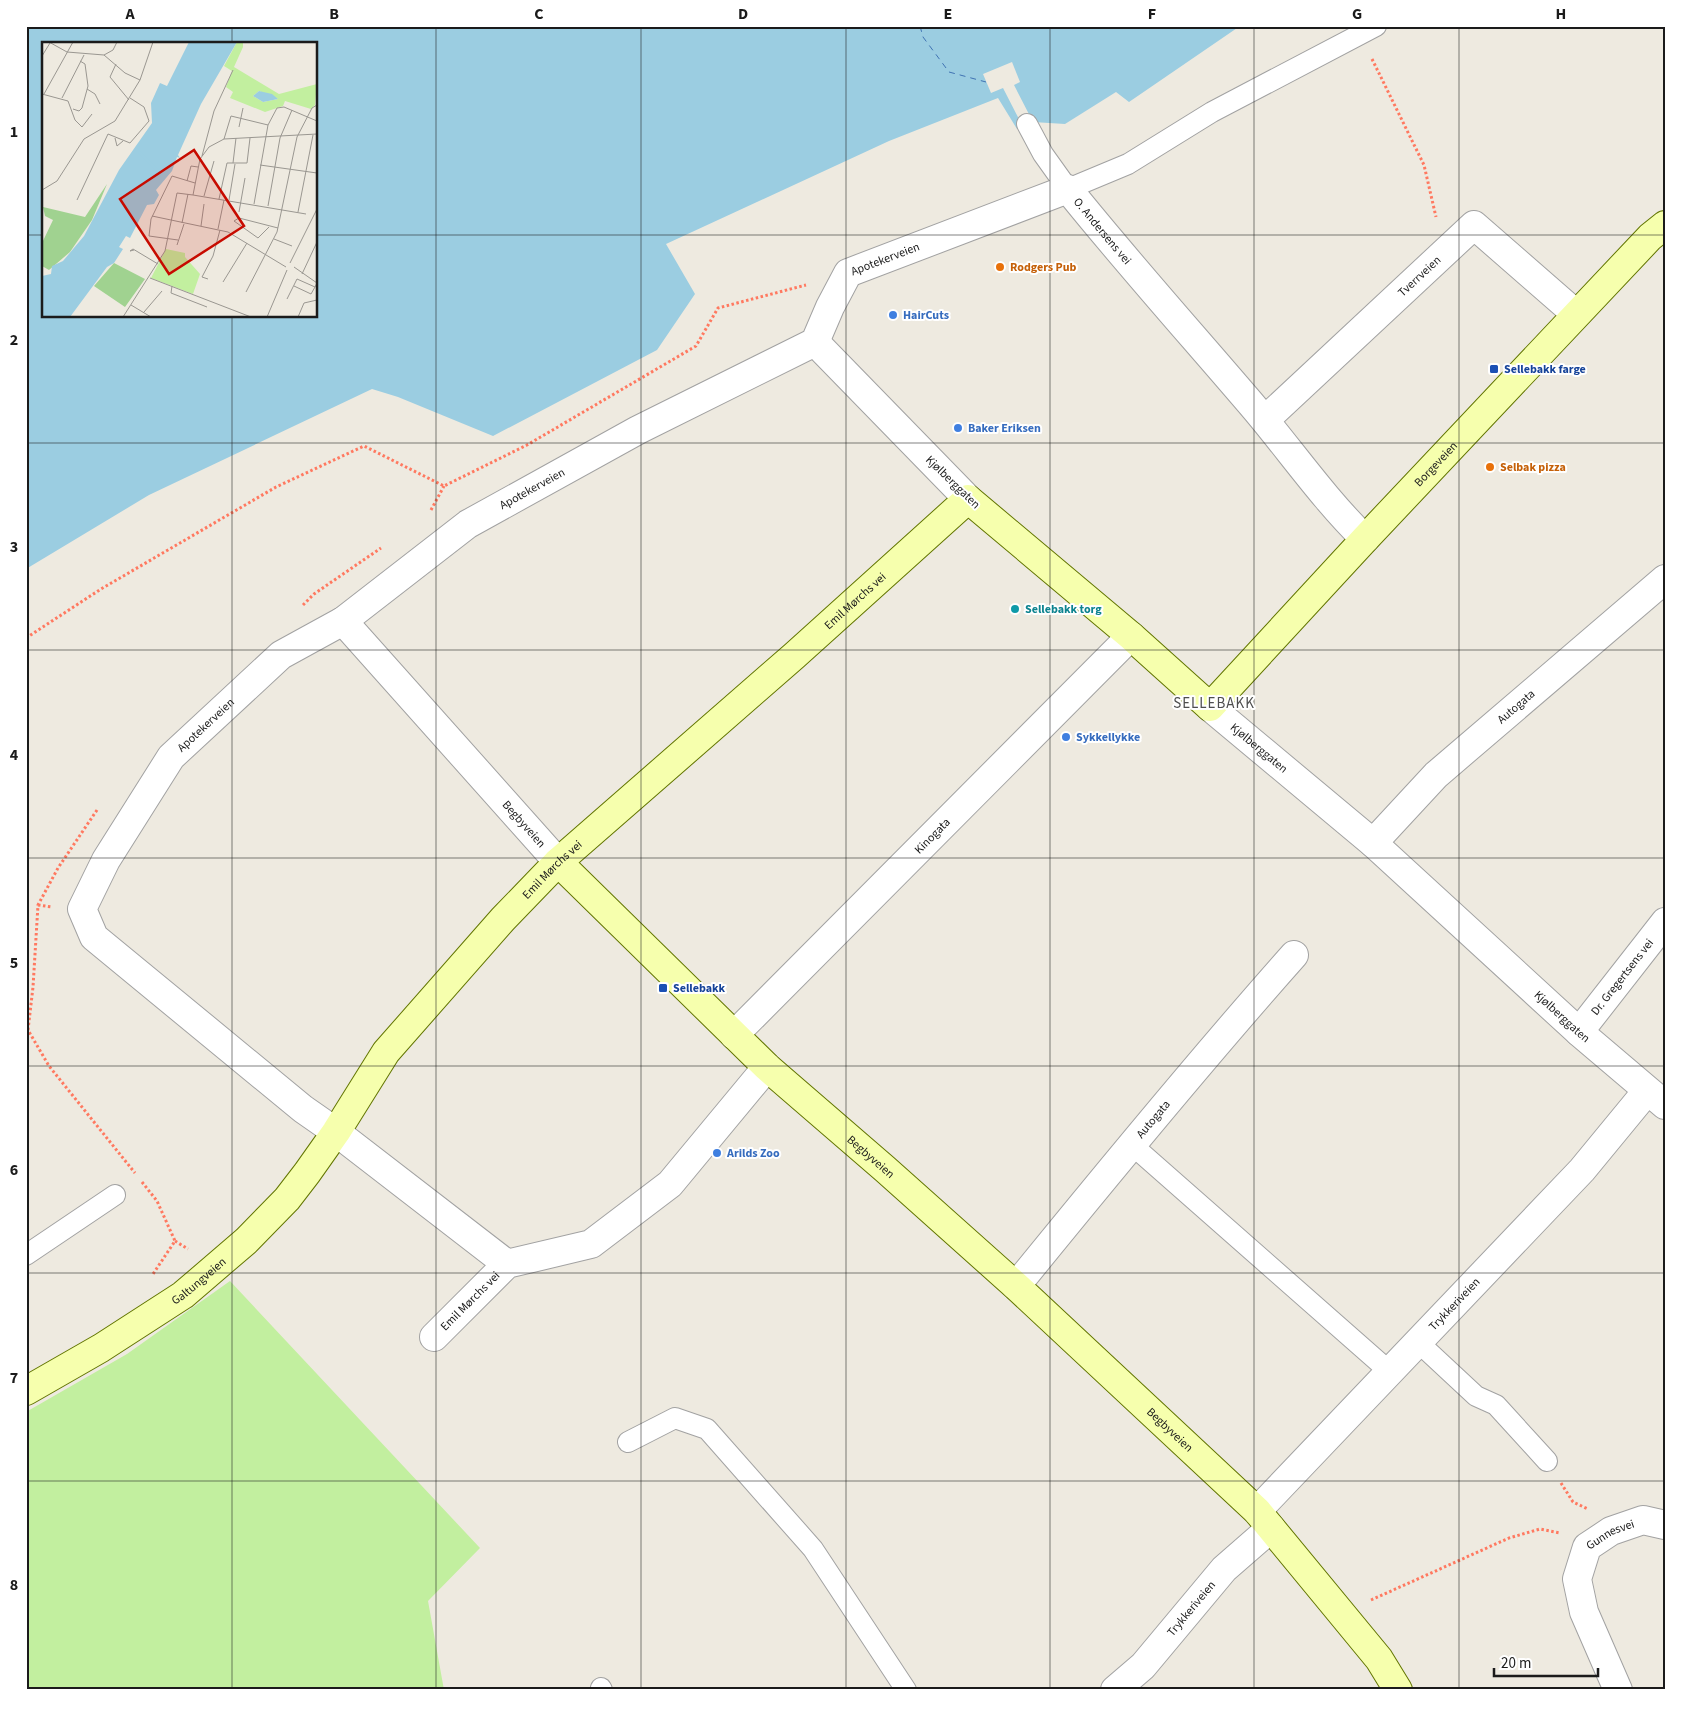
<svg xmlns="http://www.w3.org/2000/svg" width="1691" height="1716" font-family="'Source Sans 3',sans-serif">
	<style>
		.grass { fill: #c2ef9f }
		.water { fill: #9bcde1; fill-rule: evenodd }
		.pier { fill: #eeeae0 }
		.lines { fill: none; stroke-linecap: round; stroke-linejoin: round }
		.ferry { stroke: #4073b3; stroke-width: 1; stroke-dasharray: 6 5; stroke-linecap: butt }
		.lane-casing { stroke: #a2a2a2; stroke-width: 22 }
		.street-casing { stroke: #a2a2a2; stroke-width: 30 }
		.secondary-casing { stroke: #627500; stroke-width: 30 }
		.path { stroke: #ff7960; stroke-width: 3; stroke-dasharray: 2.5 2.5; stroke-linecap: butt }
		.lane { stroke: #fff; stroke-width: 20 }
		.street { stroke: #fff; stroke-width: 28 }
		.secondary { stroke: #f6ffad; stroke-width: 28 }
		.grid { fill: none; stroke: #1b1b1b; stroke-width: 1; stroke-opacity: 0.55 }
		.food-dot { fill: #e8710a; stroke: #fff; stroke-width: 2 }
		.shop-dot { fill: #3f7fe0; stroke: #fff; stroke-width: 2 }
		.transit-dot { fill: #1a4fb4; stroke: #fff; stroke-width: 2 }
		.culture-dot { fill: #0f9aa8; stroke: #fff; stroke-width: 2 }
		.labels { text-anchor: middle; stroke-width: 4; stroke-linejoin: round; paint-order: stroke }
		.street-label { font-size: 12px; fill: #1b1b1b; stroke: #fff }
		.food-label { font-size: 12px; font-weight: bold; fill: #c56008; stroke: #fff; text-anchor: start }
		.shop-label { font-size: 12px; font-weight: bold; fill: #366cbe; stroke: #fff; text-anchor: start }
		.transit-label { font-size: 12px; font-weight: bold; fill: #164399; stroke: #fff; text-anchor: start }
		.culture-label { font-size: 12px; font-weight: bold; fill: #0d838f; stroke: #fff; text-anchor: start }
		.quarter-label { font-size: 15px; letter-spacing: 1px; fill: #4e4e4e; stroke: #fff }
		.inset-river { fill: none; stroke: #9bcde1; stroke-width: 2.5 }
		.inset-road { fill: none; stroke: #9a9791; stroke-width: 1 }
		.view { fill: #c70b00; fill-opacity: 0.15; stroke: #c70b00; stroke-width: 2.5 }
		.inset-edge { fill: none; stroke: #1b1b1b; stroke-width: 2.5 }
		.neatline { fill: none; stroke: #1b1b1b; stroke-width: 2 }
		.grid-label { font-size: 16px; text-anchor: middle; font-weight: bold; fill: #1b1b1b }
	</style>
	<rect width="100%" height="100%" fill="#eeeae0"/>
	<path class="grass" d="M230 1281 480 1548 428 1601 444 1690H26V1412L127 1354Z"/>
	<path class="water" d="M26 26H1240L1129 102 1116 92 1065 124 1033 122 1017 129 998 98 889 141 666 244 695 294 657 350 493 436 398 397 372 389 149 495 26 569ZM44 44H316V316H44Z"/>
	<path class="pier" d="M1012 62 1020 82 1014 85 1033 122 1023 127 1003 88 991 93 983 74Z"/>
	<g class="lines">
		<path class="ferry" d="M920 26 923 37 949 72 986 82"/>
		<g class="lane-casing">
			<path id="lane" d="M1027 124 1043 154 1068 189 1128 164 1212 112 1376 26
				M1131 1144 1390 1372
				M26 1255 115 1195
				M1418 1342 1476 1396 1496 1405 1547 1461
				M628 1442 675 1418 707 1429 813 1549 906 1690
				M601 1688 602 1690"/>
		</g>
		<g class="street-casing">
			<g id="street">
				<path d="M815 342 968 499"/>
				<path id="s1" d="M1265 420 1474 225 1576 314"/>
				<path id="s2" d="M343 621 558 862"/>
				<path id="s3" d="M1210 707 1373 843 1579 1032 1665 1105"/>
				<path id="s4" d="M1373 843 1436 775 1665 579"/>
				<path id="s5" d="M1579 1032 1665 922"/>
				<path id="s6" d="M734 1035 1131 636"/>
				<path id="s7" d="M507 1264 336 1132 303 1109 94 937 82 909 106 860 171 757 281 655 343 621 468 524 638 430 815 342 830 307 848 273 1068 189C1129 265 1194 337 1257 411 1293 454 1325 500 1365 539"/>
				<path id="s8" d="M1016 1286C1107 1174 1198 1063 1294 955"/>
				<path id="s9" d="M434 1337 507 1264 591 1244 670 1184 767 1067"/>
				<path id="s10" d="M1257 1511 1582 1170 1647 1091"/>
				<path id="s11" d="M1115 1690 1143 1666 1224 1569 1271 1528"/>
				<path id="s12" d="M1618 1690 1584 1612 1577 1579 1587 1547 1611 1531 1643 1520 1665 1525"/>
			</g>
		</g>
		<g class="secondary-casing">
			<g id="secondary">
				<path id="s13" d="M558 862 767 1067 885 1169 1016 1286 1257 1511 1379 1659 1398 1690"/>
				<path id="s14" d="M26 1391 101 1348 183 1295 246 1241 287 1199 307 1173 336 1132 386 1052 503 919 558 862 794 656 968 499 1131 636 1210 707 1365 539 1650 237 1665 225"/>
			</g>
		</g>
		<path class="path" d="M1372 59 1424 165 1436 217
			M431 510 444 486
			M303 605 314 594 381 548
			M26 638 101 589 276 487 364 446 444 486 527 445 696 346 718 308 806 285
			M97 810 58 868 38 905 33 987 28 1030 49 1066 135 1173
			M38 905 52 907
			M142 1182 157 1201 175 1241 153 1274
			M175 1241 188 1249
			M1561 1483 1573 1502 1588 1509
			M1371 1600 1509 1538 1540 1529 1560 1533"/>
		<use href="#lane" class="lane"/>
		<use href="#street" class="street"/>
		<use href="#secondary" class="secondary"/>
	</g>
	<path class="grid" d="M232 26V44M436 26V1690M641 26V1690M846 26V1690M1050 26V1690M1254 26V1690M1459 26V1690M26 235H44M316 235H1665M232 316V1690M26 443H1665M26 650H1665M26 858H1665M26 1066H1665M26 1273H1665M26 1481H1665"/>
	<g class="food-dot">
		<circle cx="1000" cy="267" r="5"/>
		<circle cx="1490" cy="467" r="5"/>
	</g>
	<g class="shop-dot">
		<circle cx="893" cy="315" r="5"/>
		<circle cx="958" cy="428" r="5"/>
		<circle cx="1066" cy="737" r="5"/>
		<circle cx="717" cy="1153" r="5"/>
	</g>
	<g class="transit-dot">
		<rect x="1489" y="364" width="10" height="10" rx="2.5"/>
		<rect x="658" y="983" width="10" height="10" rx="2.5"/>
	</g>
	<circle class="culture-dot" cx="1015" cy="609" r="5"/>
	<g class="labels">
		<g class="street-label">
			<text dy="4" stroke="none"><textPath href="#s7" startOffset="1871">O. Andersens vei</textPath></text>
			<text dy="4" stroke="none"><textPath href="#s7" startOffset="1621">Apotekerveien</textPath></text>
			<text dy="4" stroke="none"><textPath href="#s1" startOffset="211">Tverrveien</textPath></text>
			<text dy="4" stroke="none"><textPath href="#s14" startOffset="1958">Borgeveien</textPath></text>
			<text transform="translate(953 482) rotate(44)" y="4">Kjølberggaten</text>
			<text dy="4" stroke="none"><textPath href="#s7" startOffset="1186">Apotekerveien</textPath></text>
			<text dy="4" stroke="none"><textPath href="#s14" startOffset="1155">Emil Mørchs vei</textPath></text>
			<text dy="4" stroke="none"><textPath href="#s4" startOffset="198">Autogata</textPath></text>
			<text dy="4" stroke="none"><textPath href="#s7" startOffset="781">Apotekerveien</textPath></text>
			<text dy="4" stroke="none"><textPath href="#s3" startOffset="64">Kjølberggaten</textPath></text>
			<text dy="4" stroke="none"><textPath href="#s2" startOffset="272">Begbyveien</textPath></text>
			<text dy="4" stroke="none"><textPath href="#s6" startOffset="281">Kinogata</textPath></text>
			<text dy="4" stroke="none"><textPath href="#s14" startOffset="750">Emil Mørchs vei</textPath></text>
			<text dy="4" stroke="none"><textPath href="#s5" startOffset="70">Dr. Gregertsens vei</textPath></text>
			<text dy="4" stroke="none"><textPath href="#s3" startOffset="469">Kjølberggaten</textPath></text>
			<text dy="4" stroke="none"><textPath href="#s8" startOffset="216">Autogata</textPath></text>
			<text dy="4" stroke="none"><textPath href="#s13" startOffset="430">Begbyveien</textPath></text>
			<text dy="4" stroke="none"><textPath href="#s14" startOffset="205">Galtungveien</textPath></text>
			<text dy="4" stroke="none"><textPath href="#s9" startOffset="51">Emil Mørchs vei</textPath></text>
			<text dy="4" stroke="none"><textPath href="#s10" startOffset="286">Trykkeriveien</textPath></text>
			<text dy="4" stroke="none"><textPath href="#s13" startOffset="835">Begbyveien</textPath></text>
			<text dy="4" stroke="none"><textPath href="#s12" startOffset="179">Gunnesvei</textPath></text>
			<text dy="4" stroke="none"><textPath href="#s11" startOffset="112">Trykkeriveien</textPath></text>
		</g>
		<g class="food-label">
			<text x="1010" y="271">Rodgers Pub</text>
			<text x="1500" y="471">Selbak pizza</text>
		</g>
		<g class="shop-label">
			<text x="903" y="319">HairCuts</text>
			<text x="968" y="432">Baker Eriksen</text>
			<text x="1076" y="741">Sykkellykke</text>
			<text x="727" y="1157">Arilds Zoo</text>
		</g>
		<g class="transit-label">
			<text x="1504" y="373">Sellebakk farge</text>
			<text x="673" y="992">Sellebakk</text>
		</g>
		<g class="culture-label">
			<text x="1025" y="613">Sellebakk torg</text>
		</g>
		<g class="quarter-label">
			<text x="1214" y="708">SELLEBAKK</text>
		</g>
	</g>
	<g transform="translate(42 42)">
		<rect width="275" height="275" fill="#eeeae0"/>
		<path d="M195 0H201V5L192 25 237 52 275 42 273 63 269 67 243 59 241 64 223 70 188 56 191 50 184 45 190 29 182 24ZM217 49 222 51 236 57 221 60 211 54ZM124 207 143 211V215L158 232 151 252 109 236Z" fill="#c2ef9f" fill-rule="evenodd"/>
		<path d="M65 142 50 178 28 210 7 228 0 224V201L11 178 3 174 1 165 43 175ZM72 221 103 237 83 265 52 244Z" fill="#a0d290"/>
		<path d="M147 0H195L159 62 136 113 138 116 135 115 130 129 114 148 117 153 112 162 105 163 88 196 84 194 77 205 81 207 72 221 65 225 28 275H0V234L9 232 10 224 21 219 42 194 77 128 110 81 109 61 118 41 125 44ZM217 49 230 52 236 57 221 60 211 54Z" fill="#9bcde1"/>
		<path class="inset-river" d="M94 107 119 132H123"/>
		<path class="inset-road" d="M7 0 25 10 62 13 83 31 98 38M62 13 71 8 75 0M0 14 8 1M74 22 68 35 87 58M45 47 53 52 58 62M0 52 26 59 33 78 40 85 50 72M2 52 31 0M20 56 42 13M31 67 37 69 40 66 46 44 43 22 38 19M197 85 201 66M66 92 88 101 107 79 102 65 88 56M73 96 75 104 81 99M182 97 189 74 226 83M160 114 172 69 191 28M191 121 194 96M218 123 275 131M145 139 149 124 156 125M0 148 15 139 42 97 73 79 98 38 111 0M151 153 264 172M162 154 172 119M177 157 185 121H205L208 96M35 158 66 92M187 158 193 122M212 162 226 83 235 66 242 65 275 79M226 164 238 96 250 68M197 170 203 136M256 170 271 93M110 174 186 190 244 225M140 181 146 152M159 184 162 162M227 185 216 196 192 179 197 176 236 186M176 187 182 158M232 197 250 204M136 198 107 194 109 177 130 134 153 141M135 203 142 182M92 208 88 209 91 207 116 222M248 221 275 167M252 225 275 241M260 232 275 200M108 236 209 275M166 237 160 235 171 214 178 188M181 240 205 201M130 244 129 251 165 265M252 244 269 252 273 245M204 250 235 190 255 95 270 66 275 63M245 257 255 237 273 245 275 241M89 263 109 275M102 270 120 249M81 275 123 209 135 151 151 153 158 117 167 105 182 97 275 92M225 275 245 228M256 275 262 261 275 258"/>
		<path class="view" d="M152 108 202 184 127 232 78 157Z"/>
		<rect width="275" height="275" class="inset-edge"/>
	</g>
	<rect width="1691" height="1716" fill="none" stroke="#ffffff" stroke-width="55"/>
	<path d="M1494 1668v8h104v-8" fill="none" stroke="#1b1b1b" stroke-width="2.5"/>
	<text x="1501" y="1668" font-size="15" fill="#1b1b1b" stroke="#ffffff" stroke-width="4" paint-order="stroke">20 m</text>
	<rect x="28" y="28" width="1636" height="1660" class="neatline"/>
	<g class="grid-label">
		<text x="130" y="19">A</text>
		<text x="334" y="19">B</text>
		<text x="539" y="19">C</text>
		<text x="743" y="19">D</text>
		<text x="948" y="19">E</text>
		<text x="1152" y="19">F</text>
		<text x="1357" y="19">G</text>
		<text x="1561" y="19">H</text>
		<text x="14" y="137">1</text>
		<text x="14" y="345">2</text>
		<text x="14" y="552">3</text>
		<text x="14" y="760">4</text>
		<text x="14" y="968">5</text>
		<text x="14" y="1175">6</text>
		<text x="14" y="1383">7</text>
		<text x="14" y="1590">8</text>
	</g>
</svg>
